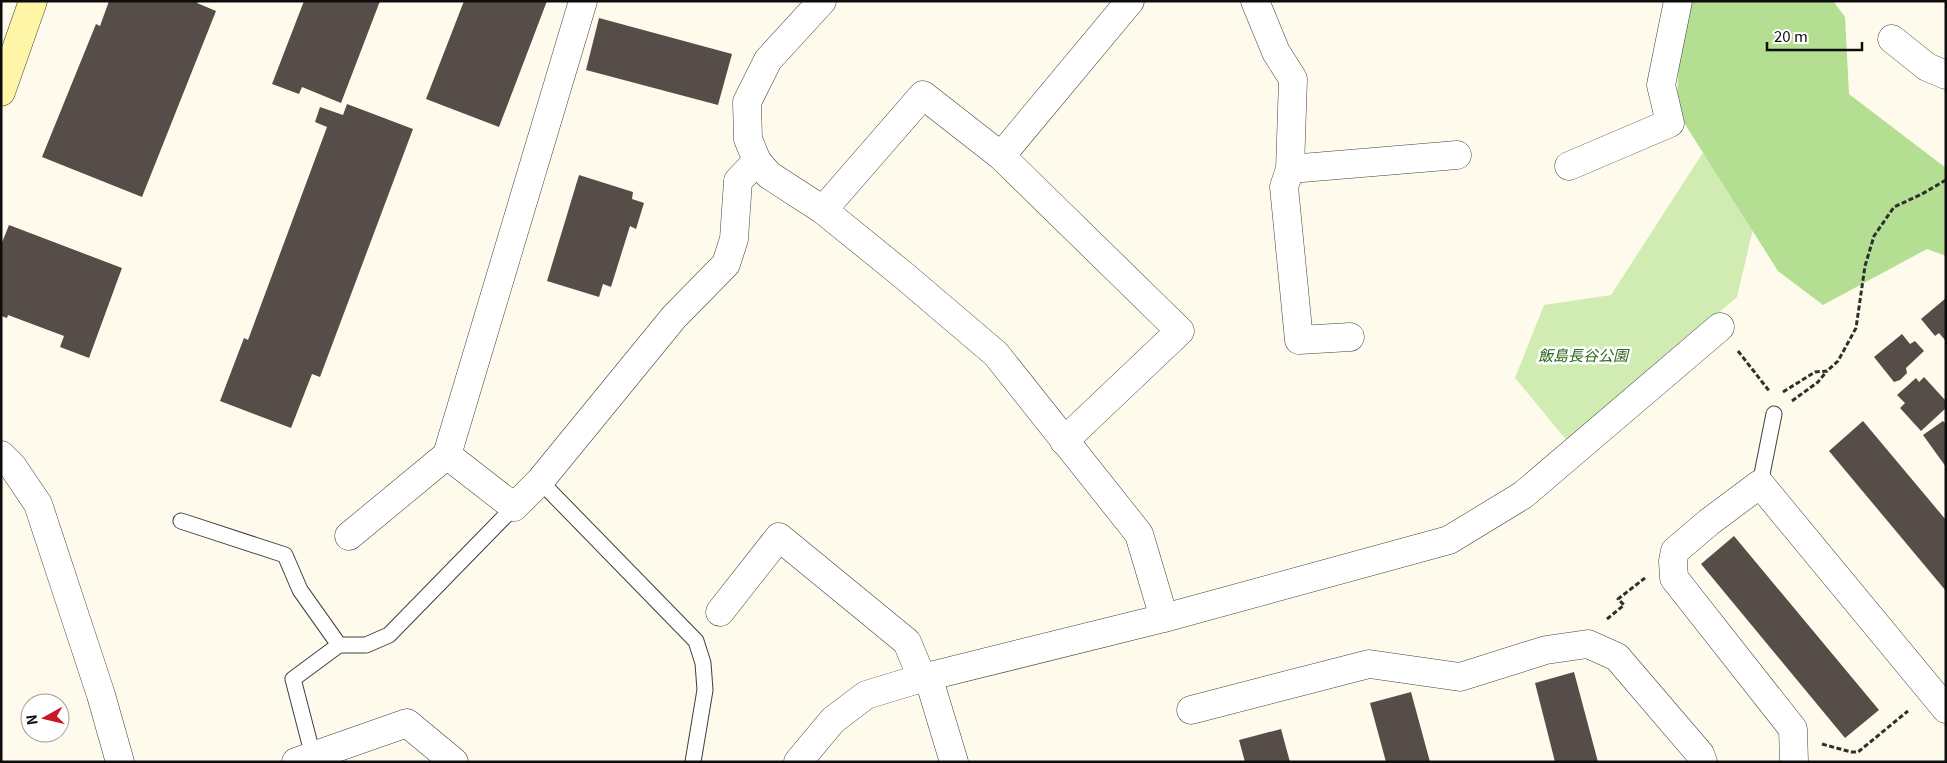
<svg xmlns="http://www.w3.org/2000/svg" width="1947" height="763" font-family="Georgia,'Noto Sans JP',serif">
	<style>
		.green { fill: #d1ecb3 }
		.forest { fill: #b4de91 }
		.building { fill: #564d48 }
		.lines { fill: none; stroke-linecap: round; stroke-linejoin: round }
		.lane-casing { stroke: #404040; stroke-width: 17 }
		.street-casing { stroke: #404040; stroke-width: 29 }
		.secondary-casing { stroke: #2f2f2f; stroke-width: 29 }
		.path { stroke: #2f2f2f; stroke-width: 3; stroke-dasharray: 5 2.5; stroke-linecap: butt }
		.lane { stroke: #fff; stroke-width: 15 }
		.street { stroke: #fff; stroke-width: 28 }
		.secondary { stroke: #fff5a7; stroke-width: 28 }
		.labels { text-anchor: middle; stroke-width: 5; stroke-linejoin: round; paint-order: stroke }
		.park-label { font-size: 15px; font-style: italic; fill: #2a6918; stroke: #fff }
	</style>
	<rect width="100%" height="100%" fill="#fffbec"/>
	<path class="green" d="M1704 151 1753 229 1737 297 1568 442 1515 378 1544 305 1611 295Z"/>
	<path class="forest" d="M1683 1H1833L1845 17 1849 94 1946 168V256L1927 249 1823 305 1778 271 1676 110Z"/>
	<path class="building" d="M109 1H198L197 3 216 11 142 197 42 157 96 24 100 26Z
		M304 1H380L341 103 302 87 299 94 272 84Z
		M464 1H547L499 127 426 99Z
		M599 18 732 54 718 105 586 70Z
		M347 104 413 129 320 377 312 374 291 428 220 401 244 338 248 340 327 127 315 122 320 107 343 115Z
		M579 175 633 192 632 199 644 203 636 229 630 226 611 287 603 284 599 297 547 281Z
		M9 225 122 268 89 358 60 347 64 336 8 315 7 318 1 316V245Z
		M1946 298V339L1945 340 1939 333 1935 336 1921 319Z
		M1902 334 1910 344 1915 341 1924 351 1906 368 1907 373 1900 380 1894 382 1874 357Z
		M1924 377 1946 401V408L1921 431 1900 408 1905 403 1897 395 1916 378 1919 382Z
		M1863 421 1946 520V591L1829 451Z
		M1943 421 1946 424V467L1923 435Z
		M1734 536 1879 710 1845 738 1701 564Z
		M1574 672 1598 762H1555L1535 683Z
		M1411 692 1430 762H1386L1370 703Z
		M1281 729 1290 762H1245L1239 740Z"/>
	<g class="lines">
		<g class="lane-casing">
			<path id="lane" d="M540 481 696 641 703 663 705 690 693 762
				M1760 484 1774 414
				M181 521 285 555 300 590 339 645 293 679 313 756
				M339 645H366L389 635 514 507"/>
		</g>
		<g class="street-casing">
			<path id="street" d="M583 1 447 455 514 507 540 481 674 317 726 264 734 239 738 181 757 161
				M822 1 768 60 747 102 748 139 757 161 769 175 823 210 902 274 996 354 1139 534 1164 618
				M1255 1 1276 52 1293 79 1290 169 1284 187 1299 340 1350 337
				M1892 39 1927 67 1946 75
				M1001 156 1130 1
				M1569 166 1670 123 1661 85 1678 1
				M1290 169 1457 155
				M823 210 923 95 1001 156 1180 331 1064 441
				M1 455 13 467 38 504 101 695 120 762
				M349 536 447 455
				M720 612 779 537 907 642 922 678
				M928 676 954 762
				M1191 710 1369 664 1460 677 1546 650 1588 644 1617 657 1700 754 1703 762
				M296 762 407 723 454 762
				M798 762 833 720 866 695 922 678 1164 618 1449 540 1523 495 1720 327
				M1794 762 1793 729 1674 578 1673 561 1675 551 1709 522 1760 484 1946 709"/>
		</g>
		<g class="secondary-casing">
			<path id="secondary" d="M1 92 33 1"/>
		</g>
		<path class="path" d="M1738 351 1770 392
			M1783 392 1815 372 1827 371 1838 361 1856 328 1865 266 1874 236 1894 207 1922 194 1946 180
			M1792 401 1818 382 1827 371
			M1607 619 1624 605 1618 599 1645 578
			M1822 744 1851 752H1858L1908 711"/>
		<use href="#lane" class="lane"/>
		<use href="#street" class="street"/>
		<use href="#secondary" class="secondary"/>
	</g>
	<g class="labels">
		<g class="park-label">
			<text x="1583" y="361">飯島長谷公園</text>
		</g>
	</g>
	<rect width="1947" height="763" fill="none" stroke="#0d0d0d" stroke-width="5"/>
	<g transform="translate(45 718) rotate(262)"><circle r="24" fill="#ffffff" stroke="#9e9e9e"/>
	<path d="M0-4L9 19L0 12L-9 19Z" fill="#c71a24"/>
	<text y="-8" font-size="14" font-weight="bold" text-anchor="middle" fill="#0d0d0d">N</text>
	</g>
	<path d="M1767 42v8h95v-8" fill="none" stroke="#0d0d0d" stroke-width="2.5"/>
	<text x="1774" y="42" font-size="15" fill="#0d0d0d" stroke="#ffffff" stroke-width="4" paint-order="stroke">20 m</text>
</svg>
